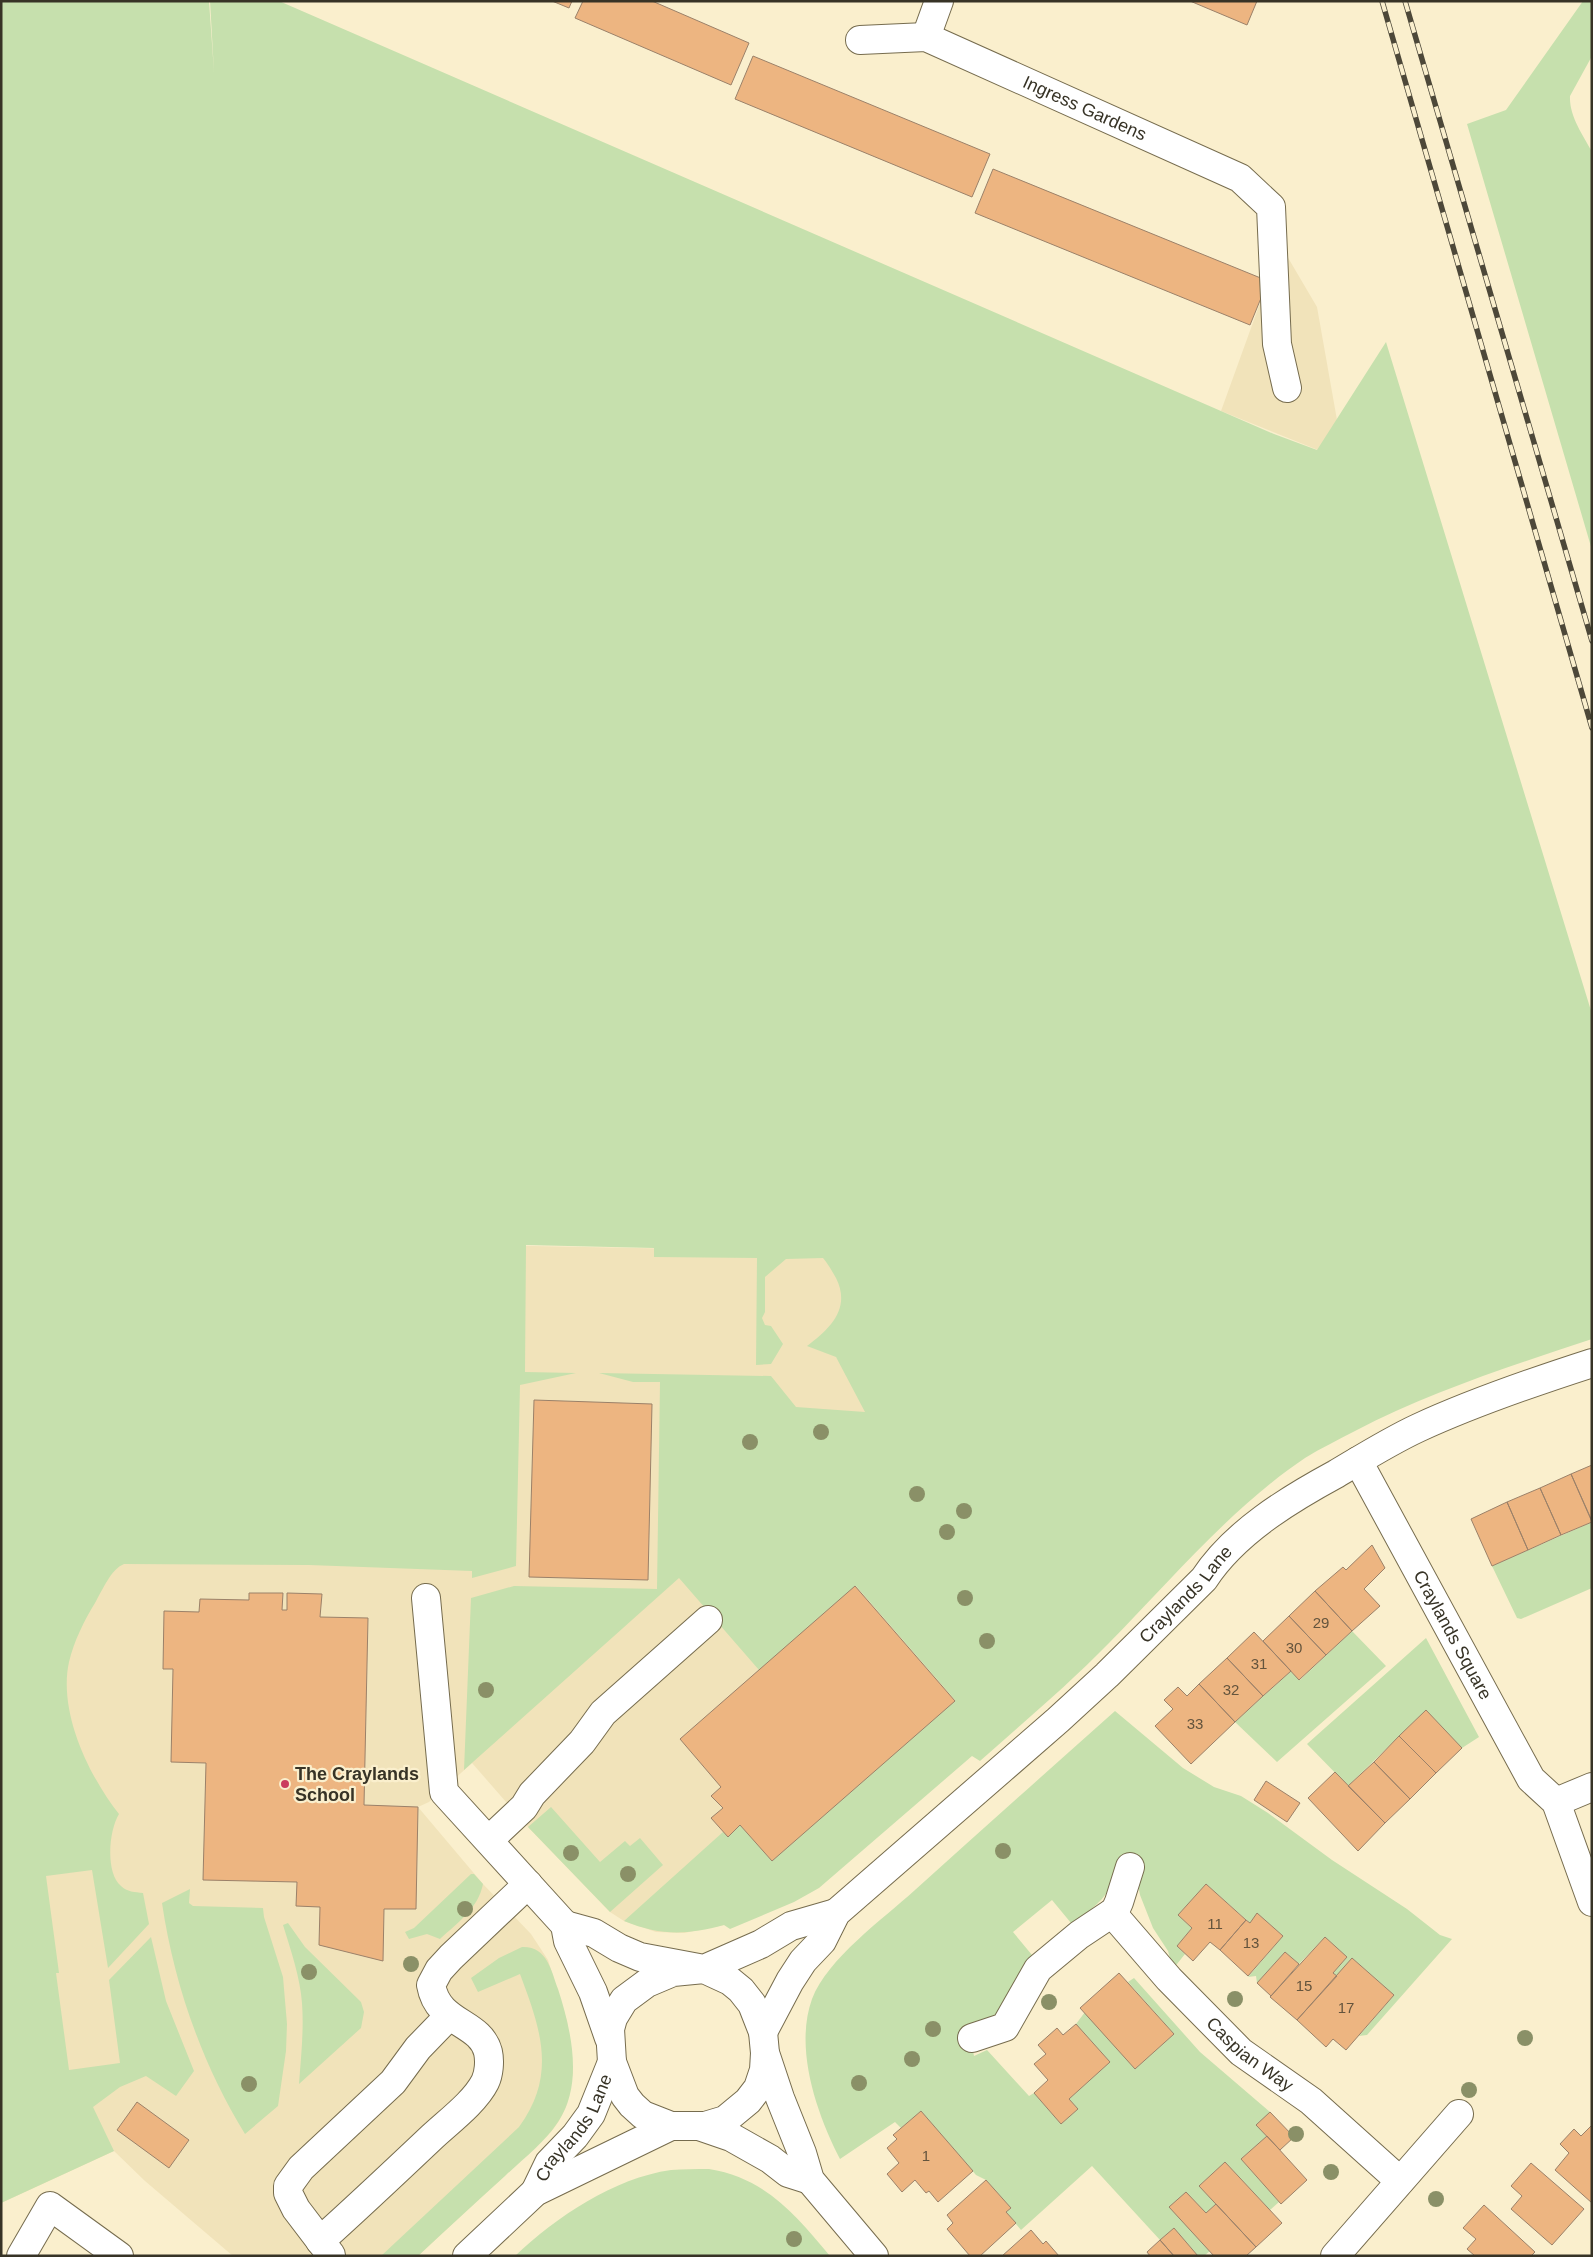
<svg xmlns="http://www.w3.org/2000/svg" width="1593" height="2257" font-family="Helvetica,sans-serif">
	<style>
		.built { fill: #f1e3ba }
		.green { fill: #c6e0ad }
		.building { fill: #edb581; stroke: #9b8169 }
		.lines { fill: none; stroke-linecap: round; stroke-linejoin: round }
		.minor-casing { stroke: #766c4e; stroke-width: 30 }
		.minor { stroke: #fff; stroke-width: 28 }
		.rail-casing { stroke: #4d4839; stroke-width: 5.5 }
		.rail { stroke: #faefcd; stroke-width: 4; stroke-dasharray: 11; stroke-linecap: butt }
		.tree { fill: #8a9067 }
		.poi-dot { fill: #cb3c5d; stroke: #faefcd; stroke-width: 2 }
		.labels { text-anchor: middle; stroke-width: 4.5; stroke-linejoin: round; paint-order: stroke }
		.number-label { font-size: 15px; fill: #64543d }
		.street-label { font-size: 18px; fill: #373326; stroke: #faefcd }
		.poi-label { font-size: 18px; font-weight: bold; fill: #373326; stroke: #faefcd; text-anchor: start }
	</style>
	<rect width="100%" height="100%" fill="#faefcd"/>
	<path class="built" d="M1277 239 1317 307 1337 420 1318 450 1221 411 1268 281Z
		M1 1236 902 1253 836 1357 1075 1624 724 1925 684 1933 656 1932 624 1921 610 1912 528 1827 472 1763 429 1802 418 1807 483 1884 531 1934 548 1960 567 2021 573 2073 566 2107 559 2121 551 2132 418 2256H233L145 2181 114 2151 1 2203Z"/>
	<path class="green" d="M1 1H209L214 72 210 1H279L1274 434 1317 450 1386 342 1592 1014V1339C1511 1366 1430 1392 1355 1431 1338 1440 1321 1448 1305 1458 1232 1507 1171 1580 1109 1643 1068 1685 1024 1722 980 1761L972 1756 819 1888 794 1902 730 1929 724 1925C686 1935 661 1936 624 1921L723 1832 728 1836 740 1825 772 1861 955 1700 856 1586 759 1670 679 1578 464 1770 471 1598 514 1586 657 1589 660 1382H633L599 1373 771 1376 796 1407 865 1412 836 1357 807 1346C831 1328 851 1308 836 1278 832 1271 828 1264 823 1258L786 1259 765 1277V1312L762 1318 765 1325 771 1326 783 1344 771 1364 756 1365 757 1258 654 1257V1248L526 1245 525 1372 576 1373 520 1385 516 1566 472 1578V1571L309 1565 124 1564C111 1569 102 1591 95 1603 84 1621 74 1641 69 1662 58 1712 89 1776 119 1814 109 1830 105 1872 121 1886 127 1892 135 1892 143 1893L149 1924 108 1968 92 1870 46 1876 59 1973H56L69 2070 120 2063 109 1980 151 1937 166 2001 194 2071 176 2096 146 2076 120 2087 93 2107 114 2151 1 2203Z
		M1583 1H1592V56L1570 96C1569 116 1583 135 1592 152V550L1467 124 1506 110Z
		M1592 1522V1588L1521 1619 1517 1618 1492 1566Z
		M1352 1631 1386 1666 1277 1762 1235 1722 1291 1671 1300 1680Z
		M1426 1638 1479 1737 1462 1748 1425 1711 1348 1786 1307 1744Z
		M1115 1711 1183 1768 1214 1787 1241 1796 1268 1813 1332 1860 1407 1909 1440 1935 1452 1939 1367 2035 1359 2036 1394 1995 1352 1958 1337 1976 1333 1973 1347 1957 1325 1937 1299 1964 1285 1952 1257 1983 1256 1976 1248 1977 1283 1936 1258 1914 1250 1923 1206 1884 1178 1915 1192 1928 1177 1946 1185 1954 1173 1969 1168 1951 1153 1928 1140 1895 1137 1879 1144 1870 1127 1853C1106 1891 1112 1898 1071 1923L1052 1900 1013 1932 1032 1955 1004 2010 970 2035 974 2056 987 2050 1029 2096 1034 2093 1061 2124 1078 2109 1069 2099 1110 2062 1076 2024 1085 2012 1135 2069 1174 2034 1128 1982 1134 1978 1200 2052 1270 2112 1257 2125 1267 2136 1241 2159 1279 2202 1270 2210 1225 2162 1199 2186 1216 2204 1206 2213 1186 2192 1170 2207 1210 2251 1204 2256H1198L1174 2228 1160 2240 1092 2166 1021 2230 1006 2212 1011 2208 986 2180 976 2175 921 2111 901 2128 895 2122 840 2159C817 2114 794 2049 812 1999 828 1958 882 1920 915 1890 981 1830 1048 1771 1115 1711Z
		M551 1807 600 1862 625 1841 630 1846 640 1838 663 1865 610 1912 528 1827Z
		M471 1874H474L483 1884C478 1909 457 1923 440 1939L427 1934 409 1939 405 1932 414 1928Z
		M190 1889 189 1903 193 1906 263 1908 264 1917 283 1977 287 2024 286 2051 278 2106 245 2134C202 2064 174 1984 162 1903Z
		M288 1923 305 1947 361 2002 364 2012 361 2028 299 2084C301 2057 304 2030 302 2003 300 1977 291 1951 283 1925Z
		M522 1947C547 1946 551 1970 558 1989 571 2029 584 2084 558 2122 545 2142 523 2159 505 2176 476 2202 447 2229 418 2256H381L519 2127C557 2075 541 2030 520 1974L478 1992 471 1978 499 1958Z
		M709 2169C765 2178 795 2214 830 2256H515C556 2217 614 2178 671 2170 683 2169 696 2169 709 2169Z"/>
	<path class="building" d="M552 1H572L569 8Z
		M583 1H652L749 43 731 85 575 18Z
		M1190 1H1257L1247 25Z
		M753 56 990 154 972 197 735 99Z
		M993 169 1268 281 1250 325 975 213Z
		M534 1400 652 1404 648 1580 529 1577Z
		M1592 1465V1521L1571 1474Z
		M1571 1474 1592 1522 1561 1535 1540 1488Z
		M1540 1488 1561 1535 1528 1550 1507 1502Z
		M1507 1502 1528 1550 1492 1566 1471 1519Z
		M1372 1545 1385 1568 1364 1589 1380 1606 1352 1631 1315 1591 1343 1567 1346 1570Z
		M855 1586 955 1701 772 1861 740 1825 728 1837 711 1818 723 1808 711 1796 721 1787 680 1739Z
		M1315 1591 1352 1631 1326 1655 1289 1616Z
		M249 1593H283L282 1610H287V1593L322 1594 320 1617 368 1618 364 1805 418 1807 416 1909H384L383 1961 319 1945 320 1907 296 1906 297 1882 203 1880 206 1763 171 1762 173 1669H163L164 1611 199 1612 200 1599 249 1600Z
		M1289 1616 1326 1655 1299 1680 1263 1641Z
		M1254 1632 1291 1671 1263 1696 1227 1658Z
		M1227 1658 1263 1696 1235 1722 1199 1684Z
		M1199 1684 1235 1722 1191 1764 1155 1726 1173 1709 1164 1700 1178 1687 1187 1696Z
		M1426 1710 1462 1748 1436 1773 1399 1736Z
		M1399 1736 1436 1773 1410 1799 1374 1762Z
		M1374 1762 1410 1799 1385 1823 1348 1786Z
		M1335 1772 1385 1823 1358 1851 1308 1798Z
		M1266 1781 1300 1803 1287 1822 1254 1800Z
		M1206 1884 1246 1920 1220 1950 1210 1942 1193 1961 1177 1946 1192 1928 1178 1915Z
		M1257 1913 1283 1936 1248 1976 1220 1950 1246 1920 1250 1923Z
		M1325 1937 1347 1957 1333 1973 1337 1976 1297 2020 1270 1997Z
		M1285 1952 1299 1964 1271 1996 1257 1983Z
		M1352 1958 1394 1995 1346 2050 1333 2039 1326 2047 1297 2020Z
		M1119 1973 1174 2034 1135 2069 1080 2008Z
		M1076 2024 1110 2062 1069 2099 1078 2109 1061 2124 1034 2093 1048 2080 1034 2064 1046 2054 1038 2045 1057 2028 1063 2035Z
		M137 2102 189 2140 169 2168 117 2130Z
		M921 2111 973 2171 938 2202 929 2191 926 2193 915 2180 902 2192 887 2174 899 2163 887 2148 897 2139 893 2135Z
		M1270 2112 1294 2137 1280 2150 1256 2125Z
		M1592 2125V2203L1555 2170 1569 2153 1560 2144 1574 2129 1581 2136Z
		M1267 2136 1307 2180 1281 2204 1241 2159Z
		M1225 2162 1282 2223 1256 2247 1199 2186Z
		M1531 2163 1584 2209 1552 2245 1511 2209 1522 2196 1511 2186Z
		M986 2180 1011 2208 1006 2212 1016 2223 980 2256H970L947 2229 953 2223 947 2215Z
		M1186 2192 1206 2213 1216 2204 1256 2247 1246 2256H1214L1169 2207Z
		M1484 2205 1535 2252 1531 2256H1475L1467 2249 1476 2239 1463 2228Z
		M1174 2228 1198 2256H1174L1160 2240Z
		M1031 2230 1043 2244 1046 2241 1059 2256H1002Z
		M1160 2240 1174 2256H1150L1147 2252Z"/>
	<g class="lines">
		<g class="minor-casing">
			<g id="minor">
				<path d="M926 37 939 1"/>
				<path id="s1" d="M860 40 926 37 1240 178 1271 207 1277 344 1287 388"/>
				<path id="s2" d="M1358 1461 1531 1779 1556 1802 1592 1902"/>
				<path d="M426 1598 444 1792 565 1925 568 1941 593 1992 609 2038"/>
				<path d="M1556 1802 1592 1787"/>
				<path d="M489 1840 524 1807 532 1794 582 1742 603 1713 708 1620"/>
				<path id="s3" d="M1112 1913 1169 1979 1241 2052 1311 2101 1400 2181"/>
				<path d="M565 1925 594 1933 619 1948 640 1957 704 1969 761 1944 791 1926 836 1913"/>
				<path id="s4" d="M763 2032 790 1981 803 1961 822 1941 836 1913 1058 1720 1107 1675 1204 1579C1234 1533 1288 1500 1336 1474 1363 1458 1390 1441 1418 1428 1474 1402 1533 1382 1592 1363"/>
				<path d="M972 2038 1005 2027 1038 1969 1079 1935 1115 1911 1119 1902 1130 1867"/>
				<path d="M766 2056 780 2098 802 2153 810 2180 874 2256"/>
				<path d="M699 2126 731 2137 770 2159 788 2173 810 2180"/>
				<path id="s5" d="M535 2192 549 2163 575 2136 591 2114 612 2062"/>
				<path d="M320 2241C358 2207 395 2172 432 2137 448 2122 475 2102 485 2082 489 2074 490 2061 488 2052 480 2021 438 2025 431 1985L439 1970 451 1957 528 1884"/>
				<path d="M331 2255 296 2209 288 2193V2186L301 2168 393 2082 418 2048 449 2016"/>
				<path d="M21 2256 50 2206 119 2256"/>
				<path d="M467 2256 535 2192 671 2126H705L725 2120 748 2101 758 2088 764 2070 765 2053 763 2032 752 2004 741 1990 730 1981 704 1969 673 1972 647 1983 624 2000 613 2018 610 2029 612 2062 625 2096 632 2105 643 2115 671 2126"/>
				<path d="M1335 2256 1459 2114"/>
			</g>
		</g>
		<use href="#minor" class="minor"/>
		<g class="rail-casing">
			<path id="rail" d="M1382 1 1592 728
				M1405 1 1592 641"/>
		</g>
		<use href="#rail" class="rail"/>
	</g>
	<g class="tree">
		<circle cx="821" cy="1432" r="8"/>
		<circle cx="750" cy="1442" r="8"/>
		<circle cx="917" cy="1494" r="8"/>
		<circle cx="964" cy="1511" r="8"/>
		<circle cx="947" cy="1532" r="8"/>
		<circle cx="965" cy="1598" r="8"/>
		<circle cx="987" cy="1641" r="8"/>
		<circle cx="486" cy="1690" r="8"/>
		<circle cx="1003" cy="1851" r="8"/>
		<circle cx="571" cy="1853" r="8"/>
		<circle cx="628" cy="1874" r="8"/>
		<circle cx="465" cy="1909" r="8"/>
		<circle cx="411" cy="1964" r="8"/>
		<circle cx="309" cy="1972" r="8"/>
		<circle cx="1235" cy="1999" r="8"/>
		<circle cx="1049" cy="2002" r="8"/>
		<circle cx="933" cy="2029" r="8"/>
		<circle cx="1525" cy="2038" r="8"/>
		<circle cx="912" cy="2059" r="8"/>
		<circle cx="859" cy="2083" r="8"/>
		<circle cx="249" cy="2084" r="8"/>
		<circle cx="1469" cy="2090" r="8"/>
		<circle cx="1296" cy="2134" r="8"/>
		<circle cx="1331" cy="2172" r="8"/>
		<circle cx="1436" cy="2199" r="8"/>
		<circle cx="794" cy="2239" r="8"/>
	</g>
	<circle class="poi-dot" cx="285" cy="1784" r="5"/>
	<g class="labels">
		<g class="number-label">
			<text x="1321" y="1628">29</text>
			<text x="1294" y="1653">30</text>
			<text x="1259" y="1669">31</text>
			<text x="1231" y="1695">32</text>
			<text x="1195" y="1729">33</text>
			<text x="1215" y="1929">11</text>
			<text x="1251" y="1948">13</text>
			<text x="1304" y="1991">15</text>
			<text x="1346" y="2013">17</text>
			<text x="926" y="2161">1</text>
		</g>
		<g class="street-label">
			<text dy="6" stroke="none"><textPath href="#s1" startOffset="240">Ingress Gardens</textPath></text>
			<text dy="6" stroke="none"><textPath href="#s4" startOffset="614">Craylands Lane</textPath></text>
			<text dy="6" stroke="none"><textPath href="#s2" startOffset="198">Craylands Square</textPath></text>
			<text dy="6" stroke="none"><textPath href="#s3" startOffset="198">Caspian Way</textPath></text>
			<text dy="6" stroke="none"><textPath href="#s5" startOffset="76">Craylands Lane</textPath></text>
		</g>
		<g class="poi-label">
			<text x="295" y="1780">The Craylands<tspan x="295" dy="21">School</tspan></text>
		</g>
	</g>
	<rect width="1593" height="2257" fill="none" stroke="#373326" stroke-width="5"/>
</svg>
